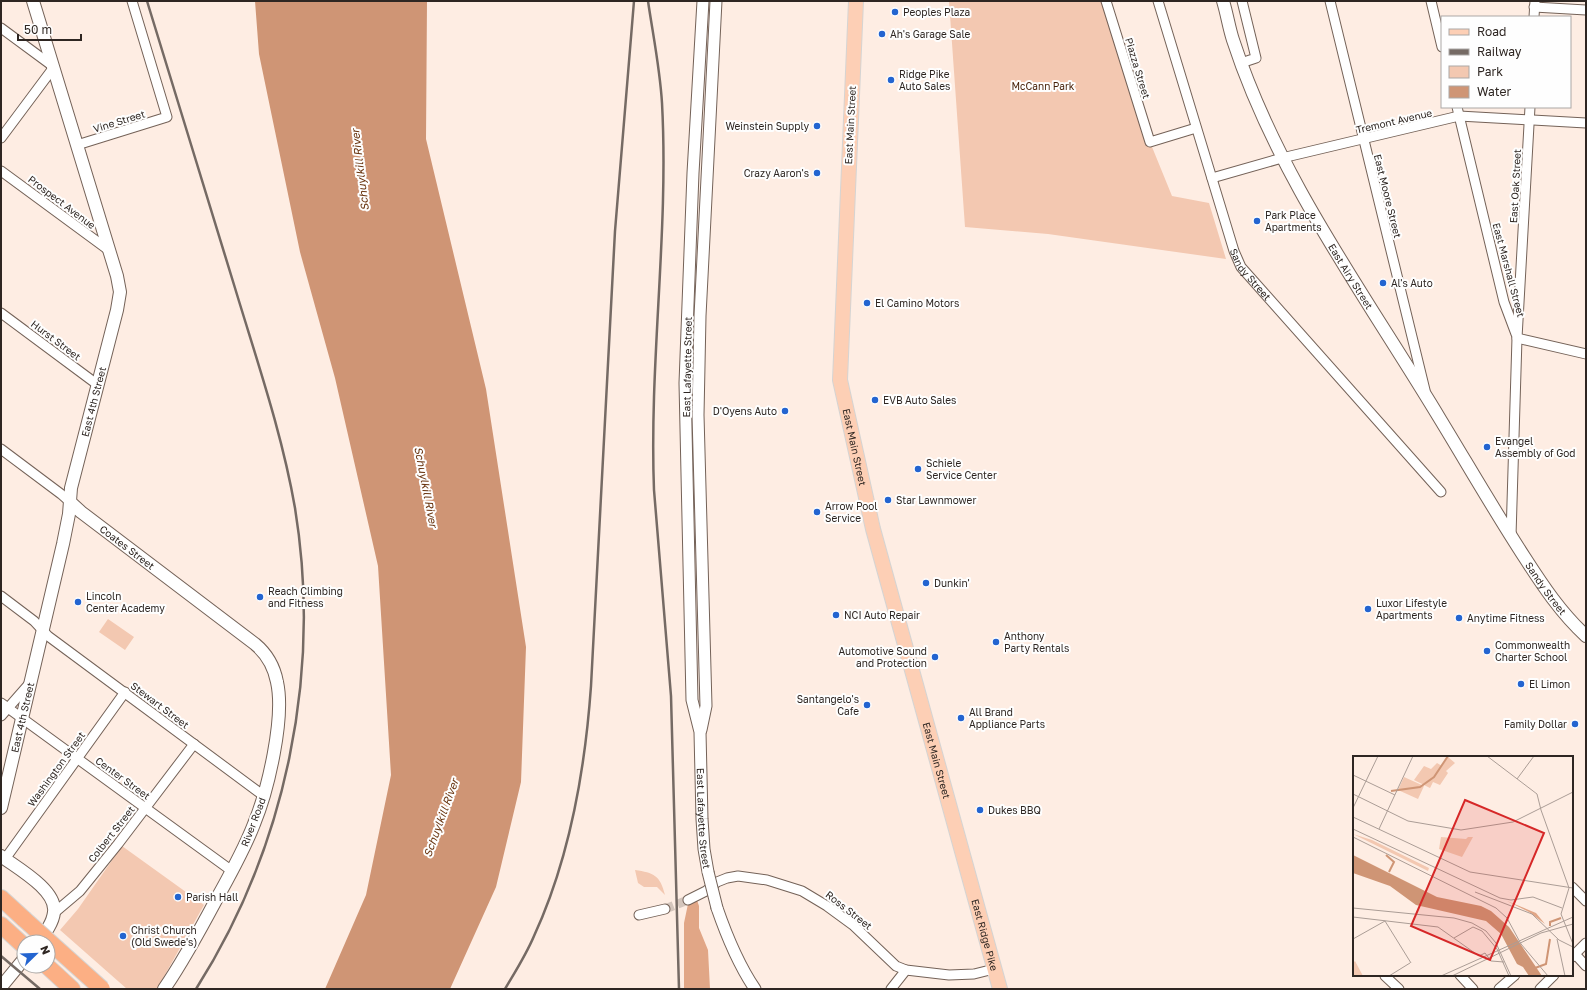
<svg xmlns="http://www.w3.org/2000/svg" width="1587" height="990" font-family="'Golos Text',sans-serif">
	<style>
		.green { fill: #f3c8b1 }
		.forest { fill: #e1a686 }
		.water { fill: #cf9575 }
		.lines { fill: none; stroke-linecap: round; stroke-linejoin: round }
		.minor-tunnel { stroke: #d4c5bc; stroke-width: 9; stroke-dasharray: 9 4.5; stroke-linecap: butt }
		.minor-casing { stroke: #746258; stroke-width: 11 }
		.tertiary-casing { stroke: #746258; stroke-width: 13 }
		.secondary-casing { stroke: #746258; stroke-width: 14 }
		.primary-casing { stroke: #d5d4d3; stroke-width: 16 }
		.motorway-casing { stroke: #d5d4d3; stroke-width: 18 }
		.minor { stroke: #fff; stroke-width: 9 }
		.tertiary { stroke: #fff; stroke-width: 11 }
		.secondary { stroke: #fff; stroke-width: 12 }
		.primary { stroke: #fdcfb5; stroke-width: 14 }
		.motorway { stroke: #fcaf84; stroke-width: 16 }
		.rail { stroke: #756a64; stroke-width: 2.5 }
		.tertiary-bridge-casing { stroke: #746258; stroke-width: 13; stroke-linecap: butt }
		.motorway-bridge-casing { stroke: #d5d4d3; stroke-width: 18; stroke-linecap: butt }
		.tertiary-bridge { stroke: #fff; stroke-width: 11 }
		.motorway-bridge { stroke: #fcaf84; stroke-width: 16 }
		.poi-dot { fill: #2364d0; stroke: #fefefe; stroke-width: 1.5 }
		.labels { text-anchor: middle; stroke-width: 4; stroke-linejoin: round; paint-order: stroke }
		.poi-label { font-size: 10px; fill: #2e2622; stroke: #fefefe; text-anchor: start }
		.street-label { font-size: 10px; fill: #2e2622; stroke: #fefefe }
		.park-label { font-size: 10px; fill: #451f07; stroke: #fefefe }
		.water-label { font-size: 11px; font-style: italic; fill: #68330e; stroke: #fefefe }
		.inset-river { fill: none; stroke: #cf9575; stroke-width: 2 }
		.inset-road { fill: none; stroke: #ab9d96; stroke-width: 1 }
		.view { fill: #d62828; fill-opacity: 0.15; stroke: #d62828; stroke-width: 2 }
		.inset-edge { fill: none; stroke: #2e2622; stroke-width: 2 }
	</style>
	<rect width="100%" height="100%" fill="#feede3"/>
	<path class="green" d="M949 1H1106L1150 142 1172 196 1209 203 1226 259 1048 234 965 227Z
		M108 619 134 637 125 650 99 632Z
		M122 846 204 905 157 989H127L60 930 78 909Z
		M635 870C654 873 660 875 665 895L657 887H644L638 883Z"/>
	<path class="forest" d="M697 900 699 906V928L708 950 710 989H684V923L688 904Z"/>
	<path class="water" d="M255 1H427L426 139 486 389 526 647 521 782 496 887 450 989H325L366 895 391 775 378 566 335 378 300 252 259 54Z"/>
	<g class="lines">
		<path class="minor-tunnel" d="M665 909 688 900"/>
		<g class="minor-casing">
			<g id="minor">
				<path d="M1106 1 1150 142 1196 128"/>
				<path id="s1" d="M1158 1 1234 251 1241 267 1441 492"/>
				<path d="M1330 1 1425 390"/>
				<path d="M1431 1 1442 47"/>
				<path d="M1534 7 1586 10"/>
				<path d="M1534 17 1535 1"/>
				<path d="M1 28 54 67 1 138"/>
				<path d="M1241 63 1256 58 1242 1"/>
				<path d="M1457 107 1504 302 1516 334"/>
				<path d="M77 145 167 117 132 1"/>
				<path d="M1 171 110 251"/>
				<path d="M1212 178 1282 158 1459 116 1586 123"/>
				<path d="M1 313 98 385"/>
				<path d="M1517 338 1586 354"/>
				<path d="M1 449 61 494 70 502"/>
				<path d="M1511 536 1517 338 1530 107"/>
				<path d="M1 596 34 621 48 636 264 796"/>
				<path d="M1 703 232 871"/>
				<path d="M1 716 30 683"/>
				<path d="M5 859 125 692"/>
				<path d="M1572 887 1586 901"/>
				<path d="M688 900 706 891 717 882 727 878 738 876 767 880 802 891 827 906 853 925 896 966 906 970 949 975 974 974 994 969"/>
				<path d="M54 913 80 891 118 844 194 744"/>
				<path d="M639 915 665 909"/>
				<path d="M1575 954 1586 966"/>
				<path d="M1572 957 1586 943"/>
				<path d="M1386 975 1385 976 1399 989"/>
				<path d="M1460 975 1473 989"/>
				<path d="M891 989 906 970"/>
				<path d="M1499 989 1515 975"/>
				<path d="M1540 989 1554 975"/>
			</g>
		</g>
		<g class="tertiary-casing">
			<g id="tertiary">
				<path id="s2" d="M703 1 693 173 685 383 692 700 700 732 702 819 704 849 708 872"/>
				<path d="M701 730 706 706 698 415 700 316 716 1"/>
				<path d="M717 908C727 937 738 964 755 989"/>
			</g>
		</g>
		<g class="secondary-casing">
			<g id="secondary">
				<path id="s3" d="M1223 1C1227 14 1229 28 1233 40 1278 178 1366 296 1440 419 1468 465 1495 512 1525 558 1543 586 1561 613 1586 636"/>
				<path id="s4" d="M70 502 81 512 255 644C267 654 274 666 277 682 285 718 268 790 254 824 244 850 230 875 216 900 200 930 184 960 164 989"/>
				<path id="s5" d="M1 808 63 544 69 514 71 488 117 310 120 292 117 276 33 1"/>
				<path d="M1 856C17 868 57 890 54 912 53 923 45 933 38 942"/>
				<path d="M1 987 24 959"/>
			</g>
		</g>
		<g class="primary-casing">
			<g id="primary">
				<path id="s6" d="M856 1 840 380 873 529 1000 989"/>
			</g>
		</g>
		<g class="motorway-casing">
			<path id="motorway" d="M1 898 24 919
				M1 925 24 946
				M47 966 72 989"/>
		</g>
		<use href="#minor" class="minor"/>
		<use href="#tertiary" class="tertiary"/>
		<use href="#secondary" class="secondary"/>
		<use href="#primary" class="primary"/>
		<use href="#motorway" class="motorway"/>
		<path class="rail" d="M147 1C176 97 206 192 235 288 257 361 282 433 295 508 322 674 286 847 196 989
			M648 1C653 35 660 69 662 103 669 232 649 361 654 490L671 696 679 989
			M1 956 40 989
			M505 989C515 972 526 955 534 936 570 858 585 771 591 686L615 231 634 1"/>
		<g class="tertiary-bridge-casing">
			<path id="tertiary-bridge" d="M708 872 717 908"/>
		</g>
		<g class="motorway-bridge-casing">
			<path id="motorway-bridge" d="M24 919 102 989"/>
		</g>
		<use href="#tertiary-bridge" class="tertiary-bridge"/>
		<use href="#motorway-bridge" class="motorway-bridge"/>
	</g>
	<g class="poi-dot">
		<circle cx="895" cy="12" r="4"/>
		<circle cx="882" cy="34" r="4"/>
		<circle cx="891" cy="80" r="4"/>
		<circle cx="817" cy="126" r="4"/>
		<circle cx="817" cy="173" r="4"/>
		<circle cx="1257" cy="221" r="4"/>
		<circle cx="1383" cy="283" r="4"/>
		<circle cx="867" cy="303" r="4"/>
		<circle cx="875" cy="400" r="4"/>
		<circle cx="785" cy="411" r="4"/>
		<circle cx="1487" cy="447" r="4"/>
		<circle cx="918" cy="469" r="4"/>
		<circle cx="888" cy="500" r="4"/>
		<circle cx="817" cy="512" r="4"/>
		<circle cx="926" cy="583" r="4"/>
		<circle cx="260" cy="597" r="4"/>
		<circle cx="78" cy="602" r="4"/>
		<circle cx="1368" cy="609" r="4"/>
		<circle cx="836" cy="615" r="4"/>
		<circle cx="1459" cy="618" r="4"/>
		<circle cx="996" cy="642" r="4"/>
		<circle cx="1487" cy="651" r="4"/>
		<circle cx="935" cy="657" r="4"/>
		<circle cx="1521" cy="684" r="4"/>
		<circle cx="867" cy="705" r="4"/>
		<circle cx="961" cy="718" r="4"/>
		<circle cx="1575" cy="724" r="4"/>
		<circle cx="980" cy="810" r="4"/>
		<circle cx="178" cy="897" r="4"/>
		<circle cx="123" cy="936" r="4"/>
	</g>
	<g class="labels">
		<g class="poi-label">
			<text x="903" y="16">Peoples Plaza</text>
			<text x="890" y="38">Ah's Garage Sale</text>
			<text x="899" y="78">Ridge Pike<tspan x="899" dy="12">Auto Sales</tspan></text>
			<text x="809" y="130" text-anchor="end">Weinstein Supply</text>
			<text x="809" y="177" text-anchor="end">Crazy Aaron's</text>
			<text x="1265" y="219">Park Place<tspan x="1265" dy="12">Apartments</tspan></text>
			<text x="1391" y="287">Al's Auto</text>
			<text x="875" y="307">El Camino Motors</text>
			<text x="883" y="404">EVB Auto Sales</text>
			<text x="777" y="415" text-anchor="end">D'Oyens Auto</text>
			<text x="1495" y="445">Evangel<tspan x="1495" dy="12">Assembly of God</tspan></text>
			<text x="926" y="467">Schiele<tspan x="926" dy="12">Service Center</tspan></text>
			<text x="896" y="504">Star Lawnmower</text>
			<text x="825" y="510">Arrow Pool<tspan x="825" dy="12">Service</tspan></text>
			<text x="934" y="587">Dunkin'</text>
			<text x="268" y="595">Reach Climbing<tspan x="268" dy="12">and Fitness</tspan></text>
			<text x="86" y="600">Lincoln<tspan x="86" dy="12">Center Academy</tspan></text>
			<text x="1376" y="607">Luxor Lifestyle<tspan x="1376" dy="12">Apartments</tspan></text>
			<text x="844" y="619">NCI Auto Repair</text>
			<text x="1467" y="622">Anytime Fitness</text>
			<text x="1004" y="640">Anthony<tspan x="1004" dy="12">Party Rentals</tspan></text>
			<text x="1495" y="649">Commonwealth<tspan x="1495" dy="12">Charter School</tspan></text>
			<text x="927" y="655" text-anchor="end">Automotive Sound<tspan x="927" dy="12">and Protection</tspan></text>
			<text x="1529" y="688">El Limon</text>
			<text x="859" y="703" text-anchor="end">Santangelo's<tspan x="859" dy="12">Cafe</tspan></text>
			<text x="969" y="716">All Brand<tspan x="969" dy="12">Appliance Parts</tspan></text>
			<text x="1567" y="728" text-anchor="end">Family Dollar</text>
			<text x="988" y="814">Dukes BBQ</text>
			<text x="186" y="901">Parish Hall</text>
			<text x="131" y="934">Christ Church<tspan x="131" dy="12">(Old Swede's)</tspan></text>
		</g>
		<g class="street-label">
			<text transform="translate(1138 68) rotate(73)" y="4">Piazza Street</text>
			<text transform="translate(119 121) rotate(-17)" y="4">Vine Street</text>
			<text transform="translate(1394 121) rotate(-13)" y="4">Tremont Avenue</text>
			<text transform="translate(850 125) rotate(-87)" y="4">East Main Street</text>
			<text transform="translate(1515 186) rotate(-87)" y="4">East Oak Street</text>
			<text transform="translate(1388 196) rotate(76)" y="4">East Moore Street</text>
			<text transform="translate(62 202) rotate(37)" y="4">Prospect Avenue</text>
			<text transform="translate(1509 270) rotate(75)" y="4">East Marshall Street</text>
			<text dy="4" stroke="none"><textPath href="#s1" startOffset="290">Sandy Street</textPath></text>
			<text dy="4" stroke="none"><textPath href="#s3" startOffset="305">East Airy Street</textPath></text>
			<text transform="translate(56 340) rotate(37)" y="4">Hurst Street</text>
			<text transform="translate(687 367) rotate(-89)" y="4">East Lafayette Street</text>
			<text dy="4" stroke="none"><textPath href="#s5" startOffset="417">East 4th Street</textPath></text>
			<text dy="4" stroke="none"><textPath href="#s6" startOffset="448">East Main Street</textPath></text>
			<text dy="4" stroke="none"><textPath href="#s4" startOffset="73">Coates Street</textPath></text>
			<text dy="4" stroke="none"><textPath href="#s3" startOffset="673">Sandy Street</textPath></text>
			<text transform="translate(160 705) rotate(37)" y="4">Stewart Street</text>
			<text dy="4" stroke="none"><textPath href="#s5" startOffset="93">East 4th Street</textPath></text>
			<text dy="4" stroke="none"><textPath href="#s6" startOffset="772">East Main Street</textPath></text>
			<text transform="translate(56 769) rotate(-54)" y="4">Washington Street</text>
			<text transform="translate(123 778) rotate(36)" y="4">Center Street</text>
			<text dy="4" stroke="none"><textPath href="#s2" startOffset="819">East Lafayette Street</textPath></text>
			<text transform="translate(253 822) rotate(-69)" y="4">River Road</text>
			<text transform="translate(111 834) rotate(-52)" y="4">Colbert Street</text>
			<text transform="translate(849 910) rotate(38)" y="4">Ross Street</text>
			<text dy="4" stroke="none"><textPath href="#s6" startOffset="953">East Ridge Pike</textPath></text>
		</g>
		<g class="park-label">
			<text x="1043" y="90">McCann Park</text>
		</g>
		<g class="water-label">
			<text transform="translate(360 170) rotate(-97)" y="4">Schuylkill River</text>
			<text transform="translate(426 487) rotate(79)" y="4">Schuylkill River</text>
			<text transform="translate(441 818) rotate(-70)" y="4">Schuylkill River</text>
		</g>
	</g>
	<g transform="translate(1353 756)">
		<rect width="220" height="220" fill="#feede3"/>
		<path d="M95 1 102 7 93 15 95 17 87 29 80 26 77 32 61 24 71 10 78 13 84 7 89 10ZM51 21 71 30 65 43 45 34ZM0 78 19 84 76 112 75 115 71 113ZM88 81 113 83 115 81H120L109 101 86 93ZM2 205 10 220H0V207Z" fill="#f3c8b1"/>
		<path d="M154 145 183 157 192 168 176 156Z" fill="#e1a686"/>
		<path d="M0 99 84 141 128 150 138 155 156 171 189 220H176L170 211 164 208 148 178 133 165 63 149 37 130 0 117Z" fill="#cf9575"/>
		<path class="inset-river" d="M38 35 67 31 81 21 95 0M33 99 41 106 36 116M197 170V166L208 162M182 212 193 208 197 183"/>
		<path class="inset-road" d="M134 0 184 38 188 54M0 19 42 39M164 23 181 0M0 38 55 65 108 74 160 66 220 36M0 52 25 0M188 54 216 132 208 158 220 188M0 61 117 116 220 132M0 73 147 142 158 144 180 141 209 152M26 73 60 0M0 81 143 152 154 162 168 188 195 220M122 136 179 158 206 184 220 191M0 152 101 162 119 167 133 175 143 187 158 220M0 161 85 171 126 200 132 197 138 205 151 206M101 182 120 171 129 175 144 193 156 220M0 183 32 165 58 207M204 183 212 220M36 220 57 207M88 220 220 161M99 220 188 177 220 168"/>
		<path class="view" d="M112 44 191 77 137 204 58 170Z"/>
		<rect width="220" height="220" class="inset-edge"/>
	</g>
	<rect width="1587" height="990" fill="none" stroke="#2e2622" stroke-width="4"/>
	<rect x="1441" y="16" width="130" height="92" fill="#fefefe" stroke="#aba8a6"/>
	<rect x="1449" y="29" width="20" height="6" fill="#fdcfb5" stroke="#aba8a6"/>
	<text x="1477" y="36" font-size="12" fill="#2e2622">Road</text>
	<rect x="1449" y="49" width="20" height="6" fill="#756a64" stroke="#aba8a6"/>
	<text x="1477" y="56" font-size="12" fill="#2e2622">Railway</text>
	<rect x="1449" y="66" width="20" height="12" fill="#f3c8b1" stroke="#aba8a6"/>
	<text x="1477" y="76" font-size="12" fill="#2e2622">Park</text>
	<rect x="1449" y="86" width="20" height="12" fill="#cf9575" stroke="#aba8a6"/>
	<text x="1477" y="96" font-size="12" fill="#2e2622">Water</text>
	<g transform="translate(36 954) rotate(67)"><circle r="19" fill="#fefefe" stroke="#aba8a6"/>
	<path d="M0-3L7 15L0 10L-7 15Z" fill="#2364d0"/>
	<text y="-6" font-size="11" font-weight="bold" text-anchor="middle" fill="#2e2622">N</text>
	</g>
	<path d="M18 34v6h63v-6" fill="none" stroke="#2e2622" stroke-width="2"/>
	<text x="24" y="34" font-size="12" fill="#2e2622" stroke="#fefefe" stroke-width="3" paint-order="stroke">50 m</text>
</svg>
